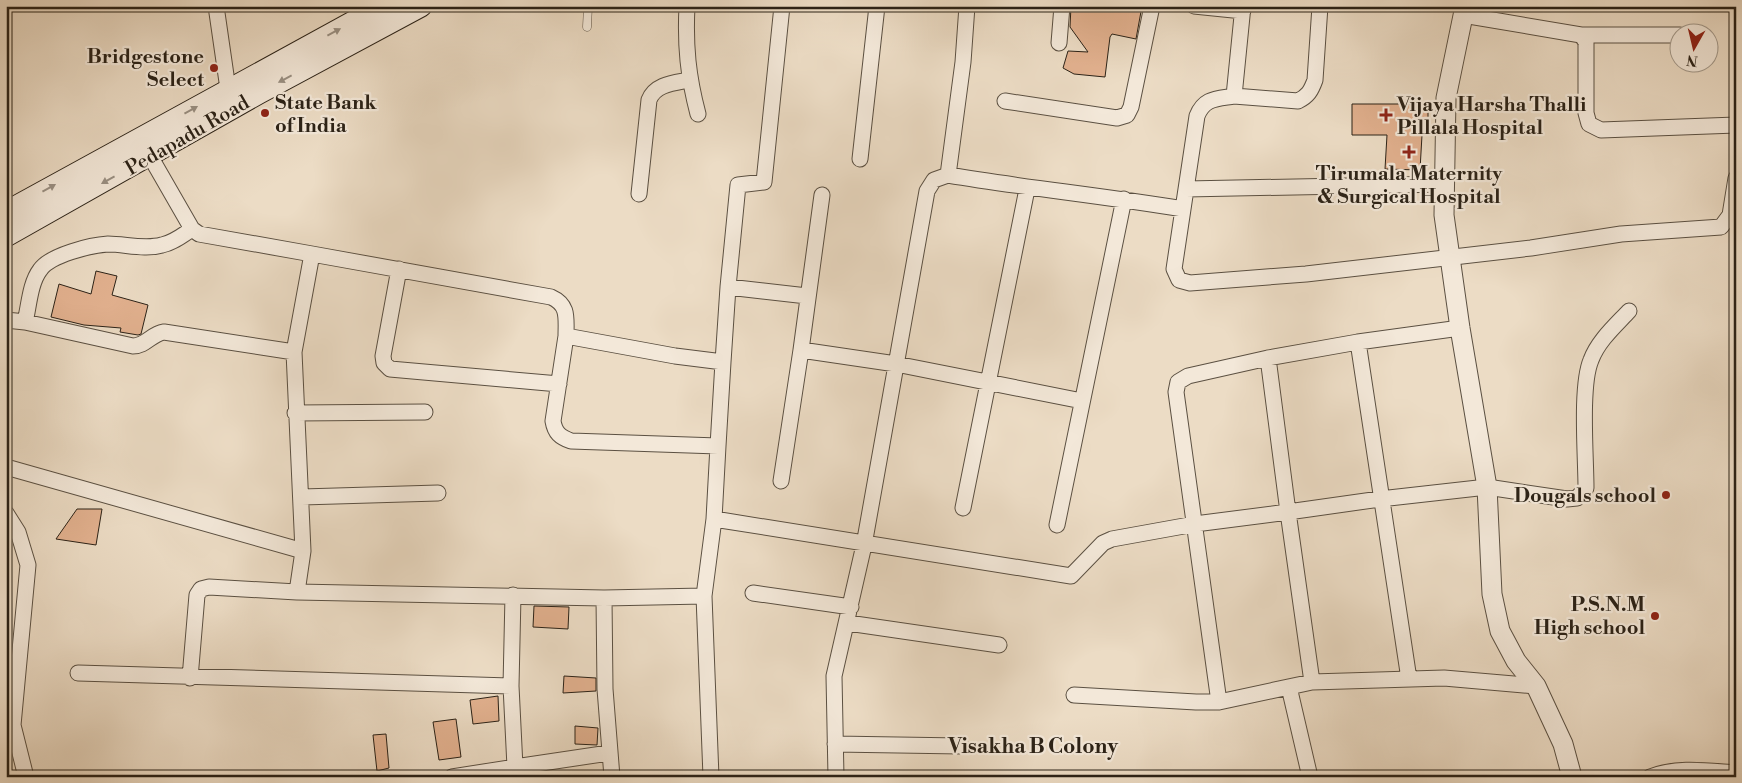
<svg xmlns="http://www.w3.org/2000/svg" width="1742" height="783" font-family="'Libre Bodoni',serif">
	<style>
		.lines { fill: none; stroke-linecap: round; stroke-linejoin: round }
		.stream { stroke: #6f7d7c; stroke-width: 4 }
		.building { fill: #e2b18f; stroke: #2b2217 }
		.service-casing { stroke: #5b5042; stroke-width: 9 }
		.minor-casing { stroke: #5b5042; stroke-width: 17 }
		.tertiary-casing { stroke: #5b5042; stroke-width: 21 }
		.secondary-casing { stroke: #2b2217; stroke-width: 23 }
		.service { stroke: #f3e8d9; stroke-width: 8 }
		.minor { stroke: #f3e8d9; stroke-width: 15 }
		.tertiary { stroke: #f3e8d9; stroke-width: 19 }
		.secondary { stroke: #f3e8d9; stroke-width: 21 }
		.oneway { fill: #998f82 }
		.poi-dot { fill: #8f2418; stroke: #f3e8d9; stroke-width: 2 }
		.labels { text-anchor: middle; stroke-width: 4.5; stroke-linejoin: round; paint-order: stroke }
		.poi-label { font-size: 20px; font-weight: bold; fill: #2b2217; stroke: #f3e8d9; text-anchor: end }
		.street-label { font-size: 20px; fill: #2b2217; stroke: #f3e8d9 }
		.neighbourhood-label { font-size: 21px; font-weight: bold; fill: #2b2217; stroke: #f3e8d9 }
	</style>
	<rect width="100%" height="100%" fill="#ecdcc5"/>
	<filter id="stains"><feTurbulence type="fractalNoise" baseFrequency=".004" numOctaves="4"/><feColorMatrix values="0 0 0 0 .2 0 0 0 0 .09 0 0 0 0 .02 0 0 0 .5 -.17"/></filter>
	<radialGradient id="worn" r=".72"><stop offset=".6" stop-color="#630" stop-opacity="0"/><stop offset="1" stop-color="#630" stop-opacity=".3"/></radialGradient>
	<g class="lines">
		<path class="stream" d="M6 555V604
			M6 774 7 777"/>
	</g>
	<path class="building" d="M1071 6H1142L1136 39 1112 34 1110 37 1105 77 1074 74 1063 68 1068 51 1088 52 1070 27Z
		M1352 104H1428V135H1422L1420 170 1385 169 1387 135H1352Z
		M96 271 117 276 112 295 148 305 141 334 138 335 120 332 121 328 84 325 51 317 59 284 91 294Z
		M77 509H102L96 545 56 539Z
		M534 606 569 607 568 629 533 627Z
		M564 676 596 678V691L563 693Z
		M498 696 499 721 473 724 470 700Z
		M456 719 461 757 439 760 433 722Z
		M575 726 598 728 597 745 575 744Z
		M386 734 389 768 377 771 373 735Z"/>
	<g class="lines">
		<g class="service-casing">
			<path id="service" d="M587 27 588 6"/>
		</g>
		<g class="minor-casing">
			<path id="minor" d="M216 6 228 89
				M687 6C685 46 688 76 698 114
				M1194 6 1243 11
				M1243 6 1234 96C1216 99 1204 98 1197 116L1174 269 1179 280 1190 283 1306 274 1531 248 1621 234 1721 227 1730 215 1736 178
				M1463 15 1581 35 1586 42V113L1589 124 1601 130 1736 125
				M1581 35H1680
				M1059 43 1062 6
				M1234 96 1298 101C1308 96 1311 91 1315 80L1320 6
				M1005 101 1117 118 1127 115 1131 107 1152 6
				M150 156 192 229 199 234 312 254
				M860 159 877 6
				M948 175C1026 188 1105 196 1183 209
				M1186 189 1445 184
				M639 194 649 100C655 84 674 83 689 80
				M399 269 383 356 384 363 390 369 559 384
				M728 287 738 185 764 182 782 6
				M6 320 25 322 133 346C146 346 151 334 164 332L294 352
				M25 322C29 306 30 283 40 270 50 255 91 245 108 244 125 244 145 250 162 245 173 243 183 235 192 229
				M1358 342 1409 679
				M801 350 822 195
				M1268 358 1358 342 1460 328
				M723 362 718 446 571 441C560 437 555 433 553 421L566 336 675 356 723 362 728 287 807 296
				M295 413 425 412
				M718 446 714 519 1071 576 1103 543 1112 539 1195 524 1288 512 1268 358 1188 376 1178 382 1176 392 1219 702
				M6 467 303 551 297 592 604 598 704 596
				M781 481 801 350 896 364 1082 401
				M302 497 438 493
				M963 508 1027 189
				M6 513 18 532 28 565 13 725 26 777
				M1057 525 1124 199
				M303 551 294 352 312 254 551 297C569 305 566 318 566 336
				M753 593 851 607
				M604 598 605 689 612 777
				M848 623 999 645
				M78 673 511 686
				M190 678 197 595 201 589 209 587 297 592
				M1312 682 1288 512 1380 499 1487 487 1567 499 1577 498 1586 488C1586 457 1580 386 1591 360 1598 341 1615 326 1629 311
				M1289 687 1310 777
				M1074 695 1196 702H1219L1312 682 1444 678 1536 686
				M835 744 961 746
				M515 767 609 753
				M452 777 515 767 511 686 513 595
				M711 777 704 596 714 519
				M836 777 834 676 864 545 927 191 934 180 948 175 963 62 967 6
				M1650 777C1677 766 1708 771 1736 773"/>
		</g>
		<g class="tertiary-casing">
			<path id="tertiary" d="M1465 6 1446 98 1444 215 1460 328 1487 487 1492 594 1500 631 1516 661 1536 686 1563 744 1572 777"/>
		</g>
		<g class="secondary-casing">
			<path id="secondary" d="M6 212 382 6
				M6 236 259 93 421 6"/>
		</g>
		<use href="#service" class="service"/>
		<use href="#minor" class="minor"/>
		<use href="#tertiary" class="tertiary"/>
		<use href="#secondary" class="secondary"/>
	</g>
	<defs><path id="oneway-solid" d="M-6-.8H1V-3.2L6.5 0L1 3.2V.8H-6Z" transform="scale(1.25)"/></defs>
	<g class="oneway">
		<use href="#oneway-solid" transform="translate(334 32) rotate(-28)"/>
		<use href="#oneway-solid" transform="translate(285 79) rotate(152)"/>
		<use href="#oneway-solid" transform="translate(191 110) rotate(-29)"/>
		<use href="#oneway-solid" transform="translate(108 180) rotate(151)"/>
		<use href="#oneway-solid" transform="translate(49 188) rotate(-29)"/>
	</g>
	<g class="poi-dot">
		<circle cx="214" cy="68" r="5"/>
		<circle cx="265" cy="113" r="5"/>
		<path d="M1383.5 107.5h5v5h5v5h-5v5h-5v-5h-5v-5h5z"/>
		<path d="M1406.5 144.5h5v5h5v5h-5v5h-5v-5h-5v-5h5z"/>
		<circle cx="1666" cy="495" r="5"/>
		<circle cx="1655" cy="616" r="5"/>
	</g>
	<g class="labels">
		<g class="poi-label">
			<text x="204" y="63">Bridgestone<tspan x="204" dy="23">Select</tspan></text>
			<text x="275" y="109" text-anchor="start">State Bank<tspan x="275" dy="23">of India</tspan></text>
			<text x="1397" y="111" text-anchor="start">Vijaya Harsha Thalli<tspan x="1397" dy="23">Pillala Hospital</tspan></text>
			<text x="1409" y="180" text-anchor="middle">Tirumala Maternity<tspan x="1409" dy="23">&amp; Surgical Hospital</tspan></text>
			<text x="1656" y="502">Dougals school</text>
			<text x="1645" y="611">P.S.N.M<tspan x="1645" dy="23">High school</tspan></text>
		</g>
		<g class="street-label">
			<text transform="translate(187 135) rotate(-30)" y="7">Pedapadu Road</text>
		</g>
		<g class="neighbourhood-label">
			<text x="1033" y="753">Visakha B Colony</text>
		</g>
	</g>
	<rect width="1742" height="783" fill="none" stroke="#ecdcc5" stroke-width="25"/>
	<rect x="8" y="8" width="1727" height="768" fill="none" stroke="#2b2217" stroke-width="2.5"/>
	<rect x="12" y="12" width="1717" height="758" fill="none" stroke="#2b2217"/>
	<g transform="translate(1694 48) rotate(188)"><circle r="24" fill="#f3e8d9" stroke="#a3998b"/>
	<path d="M0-4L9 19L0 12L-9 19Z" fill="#8f2418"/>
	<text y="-8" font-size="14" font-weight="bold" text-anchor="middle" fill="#2b2217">N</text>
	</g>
	<rect width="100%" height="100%" filter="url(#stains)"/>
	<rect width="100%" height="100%" fill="url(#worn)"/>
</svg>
